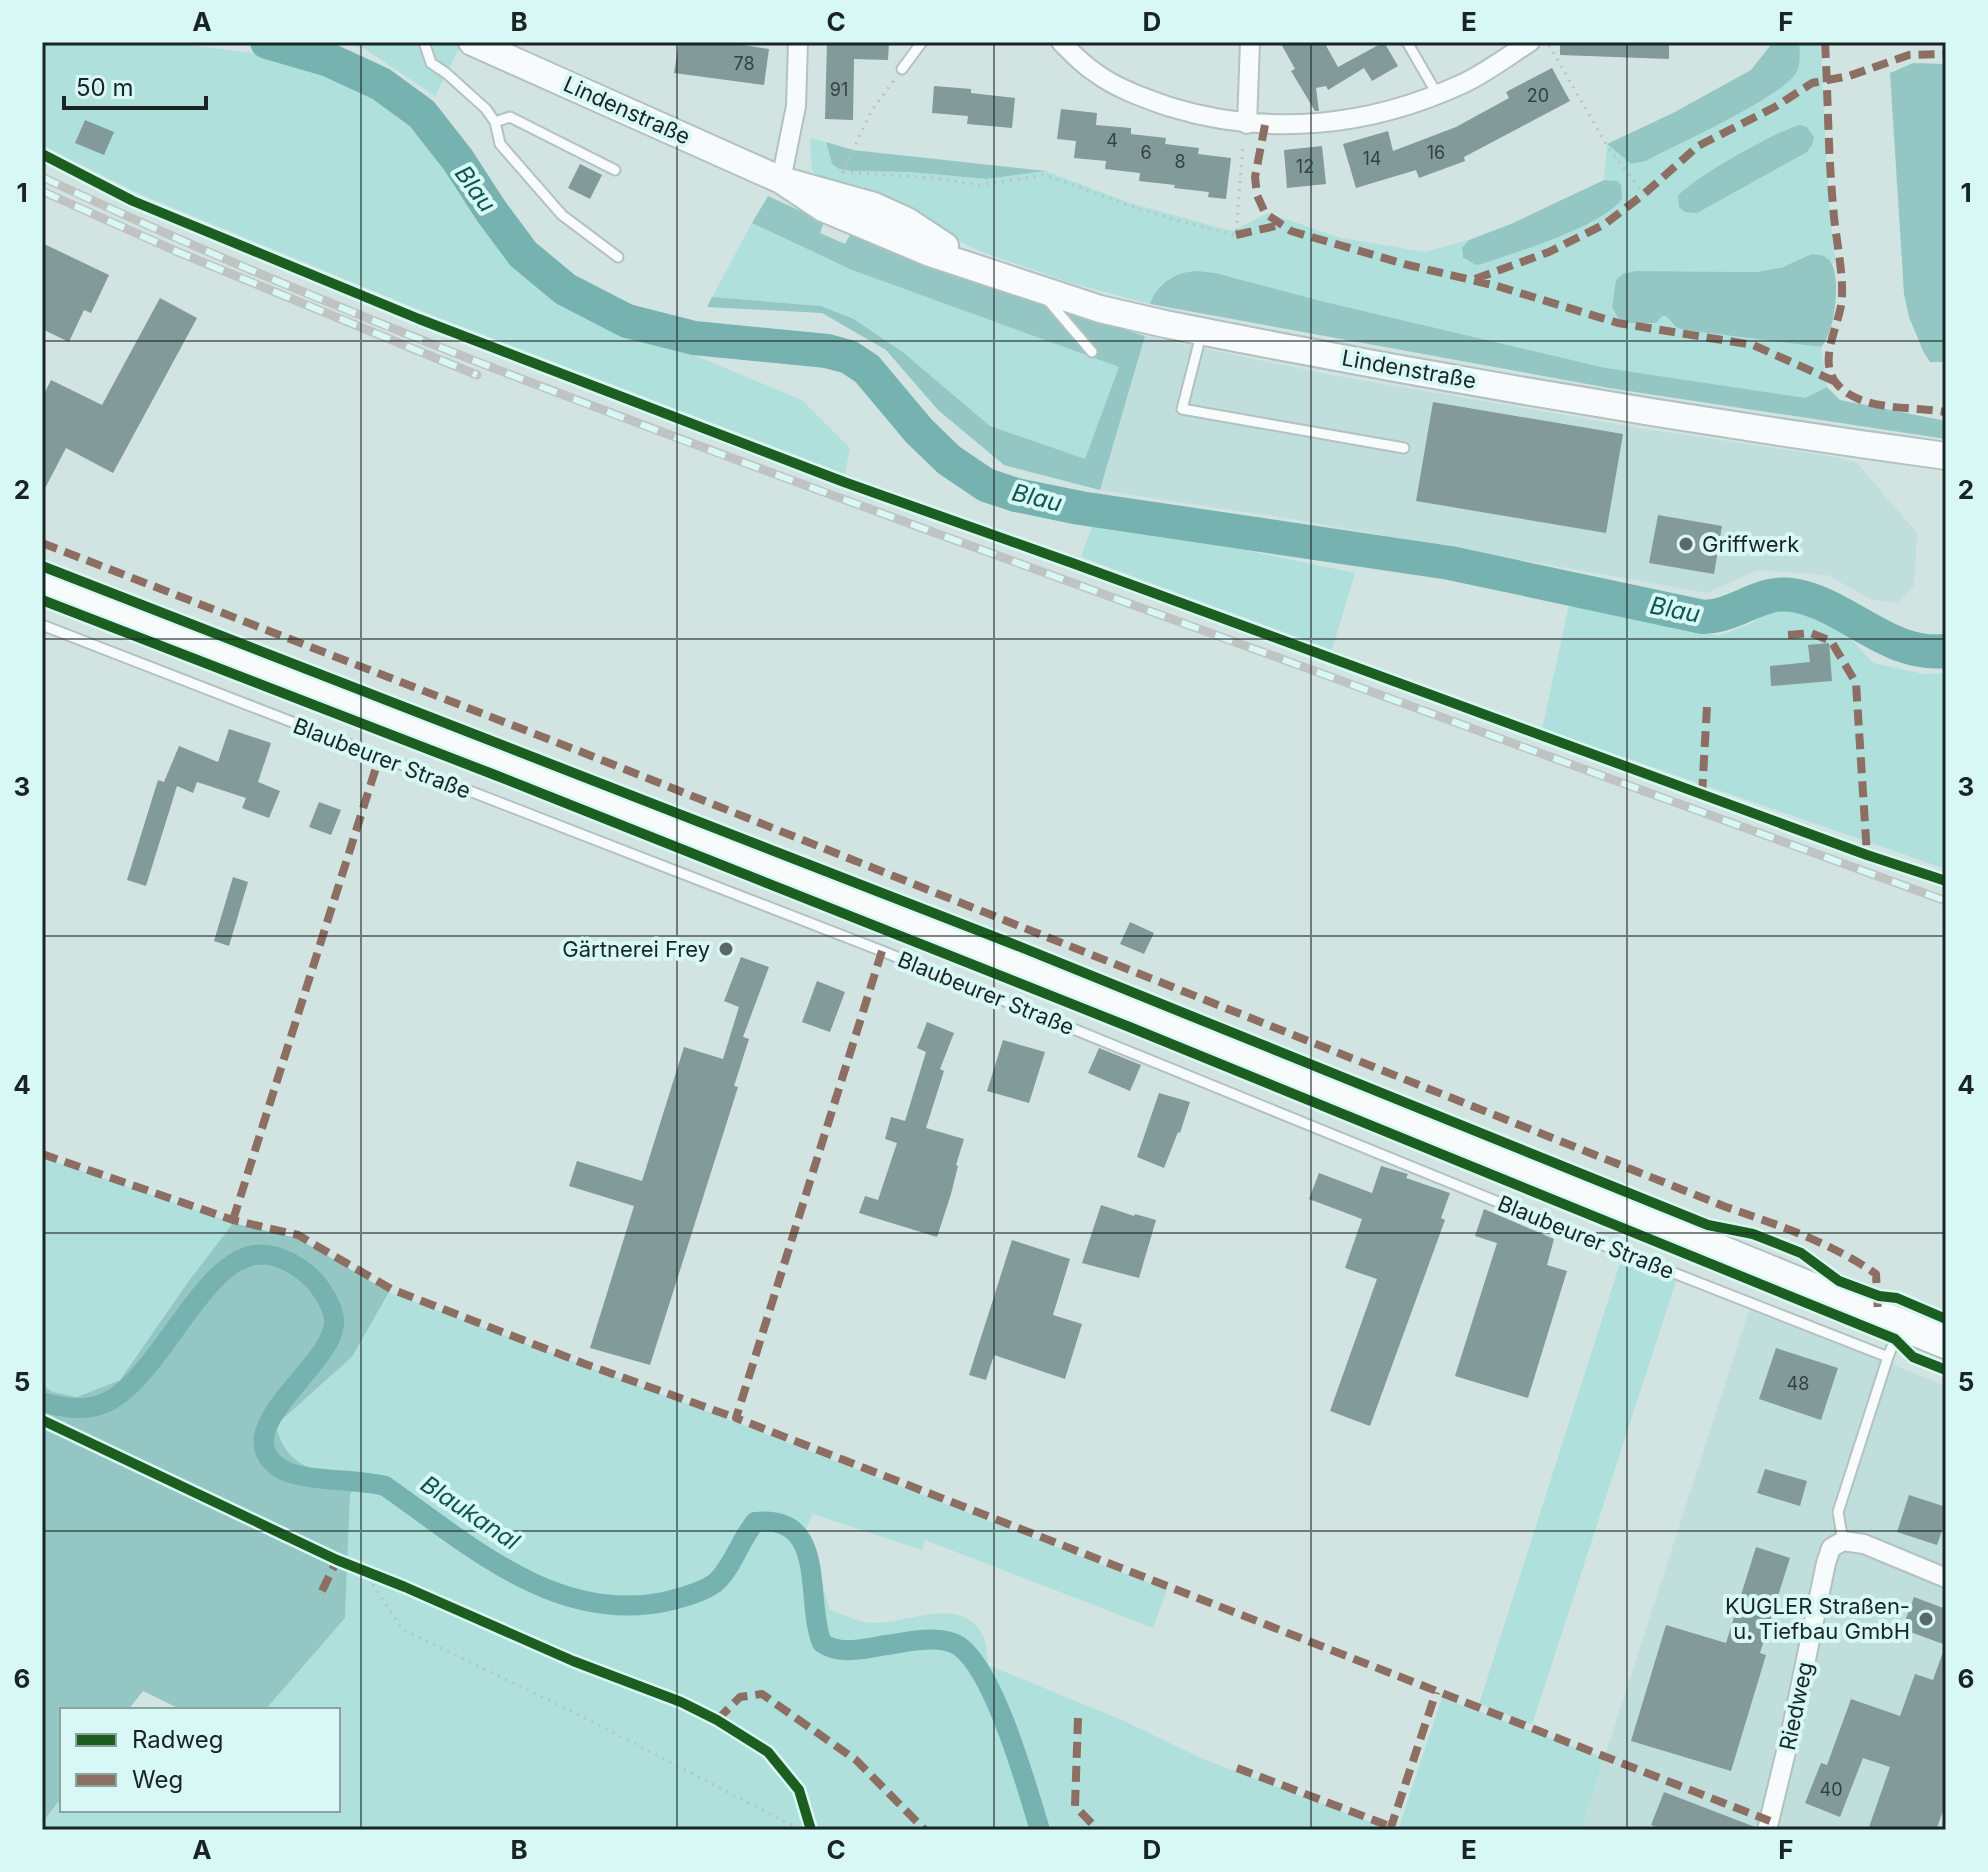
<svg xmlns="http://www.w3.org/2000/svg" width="1988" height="1872" font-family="Inter,sans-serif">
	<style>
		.built { fill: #c0dedb }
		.green { fill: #afe0dc }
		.forest { fill: #94c7c4 }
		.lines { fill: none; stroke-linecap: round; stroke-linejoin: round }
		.canal { stroke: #76b2af; stroke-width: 20 }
		.river { stroke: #76b2af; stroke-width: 34 }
		.building { fill: #829a99 }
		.lane-casing { stroke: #b3c1c0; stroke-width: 13 }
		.street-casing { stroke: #b3c1c0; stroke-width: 22 }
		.secondary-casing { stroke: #b3c1c0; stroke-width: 30 }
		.primary-casing { stroke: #b3c1c0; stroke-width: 34 }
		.path { stroke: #bcc2c1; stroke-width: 3; stroke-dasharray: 2 6; stroke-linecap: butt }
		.lane { stroke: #f8fbfb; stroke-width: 9 }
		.street { stroke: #f8fbfb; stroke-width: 18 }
		.secondary { stroke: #f8fbfb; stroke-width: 26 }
		.primary { stroke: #f8fbfb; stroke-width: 30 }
		.rail-casing { stroke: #bfc4c3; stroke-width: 9 }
		.rail { stroke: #d8f8f5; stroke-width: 6; stroke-dasharray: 18; stroke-linecap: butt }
		.quiet { stroke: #8d6e63; stroke-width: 8; stroke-dasharray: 16 8; stroke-linecap: butt }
		.cycleway-casing { stroke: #d8f8f5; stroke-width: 15 }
		.cycleway { stroke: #1b5e20; stroke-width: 10 }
		.grid { fill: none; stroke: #192524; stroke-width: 2; stroke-opacity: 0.55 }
		.poi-dot { fill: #5a6866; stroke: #d8f8f5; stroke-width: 3 }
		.labels { text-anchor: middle; stroke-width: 8; stroke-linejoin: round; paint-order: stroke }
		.number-label { font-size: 18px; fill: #334241 }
		.street-label { font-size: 22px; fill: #192524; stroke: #d8f8f5 }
		.poi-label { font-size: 22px; fill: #192524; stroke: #d8f8f5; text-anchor: end }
		.water-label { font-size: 24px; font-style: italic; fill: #0f5552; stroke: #d8f8f5 }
		.neatline { fill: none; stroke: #192524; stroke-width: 3 }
		.grid-label { font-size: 26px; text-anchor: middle; font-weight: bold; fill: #192524 }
	</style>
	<rect width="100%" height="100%" fill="#d2e4e2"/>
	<path class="built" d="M1145 336 1326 374 1644 429 1836 457 1856 462 1917 533 1914 586 1898 603 1873 600 1827 575 1757 570 1707 593 1298 520 1100 490Z
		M1750 1307 1946 1386V1830H1581Z"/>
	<path class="green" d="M42 42H167L251 53 321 70 377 91 414 119 449 161 506 252 558 298 623 331 701 358 802 400 850 448 845 474 422 311 137 193 42 145Z
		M343 42H449L460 47 435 96 365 49Z
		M1799 42H1820L1830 219 1836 262 1833 264 1826 257 1757 272 1635 271 1616 280 1612 307 1666 316 1685 330 1821 347 1827 387 1806 399 1606 368 1325 302 1214 273 1176 275 1168 279 1159 286 1150 304 1071 283 979 251 945 234 906 205 882 196 822 181 812 170 810 138 826 142 832 164 839 169 852 171 910 172 986 179 1046 171 1130 203 1232 231 1268 213 1341 238 1425 252 1469 240 1462 254 1463 259 1476 265 1549 240 1617 181 1604 180 1607 144 1631 164 1646 161 1769 96 1797 71Z
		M752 223 852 270 1119 367 1085 460 990 426 904 353 854 319 821 306 712 297Z
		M1095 519 1355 573 1332 650 1081 557Z
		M1569 605 1719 636 1752 623 1770 610H1790L1823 619 1845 632 1873 663 1924 674 1946 673V869L1542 729Z
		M42 1157 233 1223 188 1282 120 1380 77 1397 53 1392 42 1385Z
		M1622 1257 1677 1278 1532 1725 1479 1704Z
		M389 1292 740 1424 1167 1590 1153 1628 925 1540 922 1550 813 1514 805 1531 814 1546 829 1609C842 1614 857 1622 871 1623 906 1624 960 1594 982 1634 987 1642 987 1655 988 1665L1122 1720 1203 1759 1391 1830H42V1824L62 1797V1810H338V1710H265L345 1618 350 1495 357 1476C318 1470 285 1471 276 1425L352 1357Z
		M1442 1698 1604 1758 1581 1830H1398Z"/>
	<path class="forest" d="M1773 42H1799C1800 51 1801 64 1796 73 1782 97 1676 145 1646 161L1631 164 1607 144 1673 113 1751 70Z
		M1913 63 1946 64V362H1930L1923 351 1909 317 1904 294 1890 73Z
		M1800 125 1807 127 1814 137 1812 145 1807 152 1697 213 1685 212 1679 207 1678 196C1693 178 1776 131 1800 125Z
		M826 142 853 150 1046 171 986 179 910 172 852 171 839 169 832 164Z
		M1604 180 1617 181 1621 185 1622 199C1601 227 1516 252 1482 264L1476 265 1463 258 1462 248 1469 240 1511 224Z
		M768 196 824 222 820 233 845 244 851 233 1093 320 1145 336 1100 490 1004 465 938 410 886 350 822 313 707 307 712 297 821 306 854 319 904 353 990 426 1085 459 1119 367 852 270 752 223Z
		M1812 254C1820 255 1825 255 1830 261 1842 276 1835 334 1821 347L1685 330 1676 327 1666 316H1662L1656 323H1628L1618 318 1612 307 1616 280 1623 274 1635 271 1757 272 1783 267Z
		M1198 271 1215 273 1325 302 1606 368 1805 398 1827 387 1840 400 1946 421V439L1609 388 1150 304C1158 282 1175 272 1198 271Z
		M233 1223 297 1238 389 1292 352 1357 276 1425C285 1469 319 1473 358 1476L350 1495 345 1618 265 1710H182L143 1691 128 1710H62V1797L42 1823V1385L53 1392 77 1397 120 1380 188 1282Z"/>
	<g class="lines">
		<path class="canal" d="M42 1402C59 1407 78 1411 96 1406 159 1391 203 1244 268 1255 288 1258 311 1273 322 1291 328 1300 335 1313 334 1324 331 1367 226 1429 278 1467 300 1483 356 1478 385 1486 467 1543 555 1624 664 1602 681 1598 701 1593 715 1583 731 1570 741 1539 755 1522 829 1514 804 1599 822 1643 841 1656 865 1648 887 1645 908 1642 940 1634 959 1646 995 1671 1027 1788 1040 1830"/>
		<path class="river" d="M267 42 329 60 381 84 422 114 458 160 491 211 523 254 565 289 627 321 694 338 827 351 849 357 867 369 919 431 949 460 986 485 1016 495 1080 508 1450 563 1703 617C1735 617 1760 590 1792 595 1846 603 1888 658 1946 651"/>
	</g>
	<path class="building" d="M679 42H723L769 49 764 85 674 73Z
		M827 42H889L888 60 854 59 853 120 825 119Z
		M1280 42H1324L1338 67 1384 42 1398 66 1372 81 1364 68 1328 90 1326 86 1316 88 1319 111H1315L1291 71 1295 69Z
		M1560 42H1669V59L1560 55Z
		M1552 68 1570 101 1464 157 1465 161 1419 178 1416 170 1356 188 1343 144 1388 131 1393 151 1456 127 1509 98 1506 92Z
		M934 86 971 89V93L1015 98 1012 128 967 124 968 116 932 113Z
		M1061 109 1097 113 1096 125 1131 128V134L1166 138 1165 144 1199 148 1198 154 1231 158 1226 199 1208 197 1209 192 1174 188 1175 185 1139 181 1140 173 1105 169 1106 161 1074 158 1076 141 1057 139Z
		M85 120 114 132 104 155 75 143Z
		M1322 146 1326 184 1287 188 1284 150Z
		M580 164 602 175 590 199 568 188Z
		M42 243 109 275 91 313 84 310 69 342 42 329Z
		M160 298 197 318 113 473 66 448 42 494V398L51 380 102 405Z
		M1433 402 1623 434 1606 533 1416 501Z
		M1658 515 1722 526 1714 574 1649 563Z
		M1829 643 1832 681 1771 686 1770 666 1810 662 1808 645Z
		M229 729 271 743 258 782 280 791 269 818 242 808 246 798 197 782 193 793 177 786 146 886 127 880 158 780 164 782 179 746 218 762Z
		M319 802 341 810 331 835 309 827Z
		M233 877 248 882 229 946 214 941Z
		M1130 922 1154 933 1144 954 1120 944Z
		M741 957 769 967 743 1037 749 1039 734 1086 738 1087 650 1365 590 1348 634 1206 569 1186 577 1161 642 1181 684 1047 723 1059 739 1007 724 1001Z
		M817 981 845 992 830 1032 802 1022Z
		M927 1022 954 1033 940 1069 944 1071 926 1128 964 1139 956 1165 958 1166 951 1194 937 1237 859 1213 865 1196 878 1200 897 1143 885 1139 891 1117 905 1121 926 1052 917 1048Z
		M1003 1040 1045 1052 1029 1103 987 1091Z
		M1099 1048 1141 1065 1130 1091 1088 1073Z
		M1159 1093 1190 1102 1180 1133 1178 1132 1164 1168 1137 1157Z
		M1381 1166 1408 1174 1406 1178 1450 1193 1441 1218 1445 1220 1370 1426 1330 1411 1377 1279 1345 1268 1362 1219 1309 1199 1319 1173 1372 1193Z
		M1101 1205 1134 1216 1135 1214 1156 1220 1139 1278 1082 1263Z
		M1484 1209 1554 1239 1547 1265 1567 1271 1528 1398 1455 1376 1497 1243 1475 1236Z
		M1012 1240 1070 1259 1053 1315 1082 1324 1065 1379 994 1355 986 1380 969 1375Z
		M1776 1348 1838 1368 1821 1420 1759 1399Z
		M1765 1469 1807 1481 1800 1506 1757 1493Z
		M1909 1495 1946 1507V1519L1937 1545 1897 1532Z
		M1756 1547 1790 1558 1760 1653 1766 1655 1731 1771 1631 1741 1666 1625 1726 1643Z
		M1914 1597 1946 1609V1645L1902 1629Z
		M1944 1649 1946 1650V1803L1936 1830H1868L1890 1767 1863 1758 1840 1817 1805 1803 1821 1763 1827 1765 1851 1699 1900 1716 1915 1674 1933 1680Z
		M1664 1792 1755 1827V1830H1664L1651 1825Z"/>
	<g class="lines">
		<g class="lane-casing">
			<path id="lane" d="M424 42 431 63 446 73 486 109 495 122 500 144 562 215 618 257
				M1407 42 1437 94
				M902 69 922 42
				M495 122 510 117 615 170
				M1046 298 1092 352
				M1201 335 1182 409 1404 448
				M42 625 882 951 1623 1253 1888 1357 1895 1339 1893 1327
				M1843 1541 1838 1512 1888 1357"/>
		</g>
		<g class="street-casing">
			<path id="street" d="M1061 42C1071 52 1081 63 1093 71 1115 88 1144 98 1170 107 1268 137 1369 127 1462 84 1486 73 1508 56 1530 42
				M1247 124 1250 42
				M781 180 796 106 798 42
				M1767 1830 1792 1727 1826 1563 1831 1548 1843 1541 1864 1544 1946 1578"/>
		</g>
		<g class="secondary-casing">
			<path id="secondary" d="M472 42 781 180 874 206 907 221 945 246
				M781 180 823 208 930 253 1100 309 1165 324C1424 376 1684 420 1946 456"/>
		</g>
		<g class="primary-casing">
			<path id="primary" d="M42 581 1128 1008 1946 1343"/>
		</g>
		<path class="path" d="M1549 45 1609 149 1644 194
			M843 172 933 178 980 185 1045 175 1128 205 1175 220 1236 235 1243 143
			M842 173 872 110 895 79
			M364 1571 402 1629 583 1717 801 1830"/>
		<use href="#lane" class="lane"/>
		<use href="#street" class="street"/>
		<use href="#secondary" class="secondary"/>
		<use href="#primary" class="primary"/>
		<g class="rail-casing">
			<path id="rail" d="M42 177C345 319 660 432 974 547 1298 665 1622 783 1946 901
				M42 191 178 252 477 375"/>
		</g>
		<use href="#rail" class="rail"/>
		<path class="quiet" d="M1825 42C1828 97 1828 151 1833 206 1835 236 1843 267 1842 297 1841 324 1816 360 1837 384 1861 412 1912 406 1946 412
			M1265 125 1255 177 1257 195 1265 213 1291 231 1408 265 1497 286 1618 323 1753 345 1834 381
			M1236 235 1280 225
			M1475 279 1549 252 1605 224 1644 194 1698 146 1775 107 1812 83 1849 76 1909 55 1946 54
			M42 543 579 751 1726 1207C1778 1225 1830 1242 1876 1274L1878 1313
			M1788 635 1811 633 1831 641 1856 683 1867 855
			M1702 795 1707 706
			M882 951 736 1418 1770 1821
			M42 1154 233 1220 298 1235 391 1289 585 1364 736 1418
			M233 1220 379 758
			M322 1591 337 1560
			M1078 1718 1075 1806 1098 1830
			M717 1720 740 1697 762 1694 856 1760 925 1830
			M1237 1768 1392 1827
			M1390 1830 1436 1692"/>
		<g class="cycleway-casing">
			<path id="cycleway" d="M42 154 133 201 419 319 844 482 1075 564 1867 855 1946 881
				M42 566 1013 944 1708 1225 1753 1234 1801 1253 1839 1281 1879 1296 1897 1298 1946 1319
				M42 600 495 775 1127 1026 1895 1339 1913 1357 1946 1370
				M42 1420 337 1560 405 1587 573 1661 681 1702 717 1720 768 1752 799 1790 811 1830"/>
		</g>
		<use href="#cycleway" class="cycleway"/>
	</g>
	<path class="grid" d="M361 42V1830M677 42V1830M994 42V1830M1311 42V1830M1627 42V1830M42 341H1946M42 639H1946M42 936H1946M42 1233H1946M42 1531H1946"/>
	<g class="poi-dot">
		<circle cx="1686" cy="544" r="8"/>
		<circle cx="726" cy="949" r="8"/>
		<circle cx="1926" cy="1619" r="8"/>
	</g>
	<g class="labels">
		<g class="number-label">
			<text x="744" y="70">78</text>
			<text x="839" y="96">91</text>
			<text x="1538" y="102">20</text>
			<text x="1112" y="147">4</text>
			<text x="1146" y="159">6</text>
			<text x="1436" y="159">16</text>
			<text x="1372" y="165">14</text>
			<text x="1180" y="168">8</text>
			<text x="1305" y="173">12</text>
			<text x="1798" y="1390">48</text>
			<text x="1831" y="1796">40</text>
		</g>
		<g class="street-label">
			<text transform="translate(627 110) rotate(24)" y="8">Lindenstraße</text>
			<text transform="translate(1409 369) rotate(10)" y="8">Lindenstraße</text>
			<text transform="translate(382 758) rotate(21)" y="8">Blaubeurer Straße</text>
			<text transform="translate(986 993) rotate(22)" y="8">Blaubeurer Straße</text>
			<text transform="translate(1586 1237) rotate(22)" y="8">Blaubeurer Straße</text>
			<text transform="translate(1796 1706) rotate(-78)" y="8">Riedweg</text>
		</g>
		<g class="poi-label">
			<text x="1702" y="552" text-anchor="start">Griffwerk</text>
			<text x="710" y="957">Gärtnerei Frey</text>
			<text x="1910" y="1614">KUGLER Straßen-<tspan x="1910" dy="25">u. Tiefbau GmbH</tspan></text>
		</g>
		<g class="water-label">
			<text transform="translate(475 189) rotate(54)" y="8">Blau</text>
			<text transform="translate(1037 498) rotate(14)" y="8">Blau</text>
			<text transform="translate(1675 610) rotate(11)" y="8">Blau</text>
			<text transform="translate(470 1513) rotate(34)" y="8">Blaukanal</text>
		</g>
	</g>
	<rect width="1988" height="1872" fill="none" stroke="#d8f8f5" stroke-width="88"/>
	<rect x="60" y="1708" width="280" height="104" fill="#d8f8f5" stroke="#8ca4a1" stroke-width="2"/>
	<rect x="76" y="1734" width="40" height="12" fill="#1b5e20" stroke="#8ca4a1" stroke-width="2"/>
	<text x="132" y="1748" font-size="24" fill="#192524">Radweg</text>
	<rect x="76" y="1774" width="40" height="12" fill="#8d6e63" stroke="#8ca4a1" stroke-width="2"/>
	<text x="132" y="1788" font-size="24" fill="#192524">Weg</text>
	<path d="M64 96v12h142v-12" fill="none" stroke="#192524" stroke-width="4"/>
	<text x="76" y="96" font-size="24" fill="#192524" stroke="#d8f8f5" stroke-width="6" paint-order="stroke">50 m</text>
	<rect x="44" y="44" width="1900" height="1784" class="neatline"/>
	<g class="grid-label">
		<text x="202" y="31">A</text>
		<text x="519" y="31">B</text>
		<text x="836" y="31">C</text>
		<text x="1152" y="31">D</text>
		<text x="1469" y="31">E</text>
		<text x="1786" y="31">F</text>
		<text x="22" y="202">1</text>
		<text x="1966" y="202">1</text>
		<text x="22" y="499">2</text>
		<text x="1966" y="499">2</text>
		<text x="22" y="796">3</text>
		<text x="1966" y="796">3</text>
		<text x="22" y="1094">4</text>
		<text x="1966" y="1094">4</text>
		<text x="22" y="1391">5</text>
		<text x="1966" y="1391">5</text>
		<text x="22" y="1688">6</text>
		<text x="1966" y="1688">6</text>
		<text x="202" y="1859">A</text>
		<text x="519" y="1859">B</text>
		<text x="836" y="1859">C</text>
		<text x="1152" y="1859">D</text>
		<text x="1469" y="1859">E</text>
		<text x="1786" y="1859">F</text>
	</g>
</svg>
